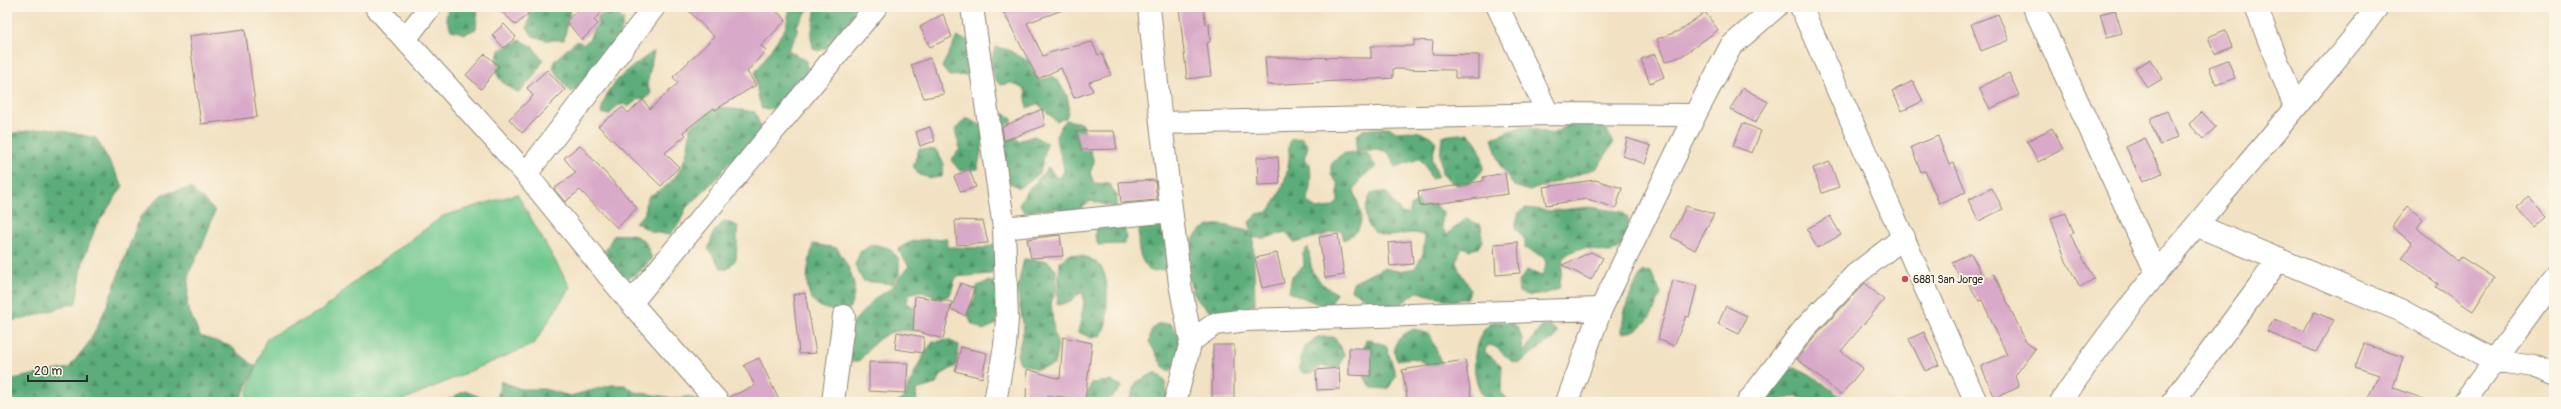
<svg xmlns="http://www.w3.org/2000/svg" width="2561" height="409" font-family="Pangolin,sans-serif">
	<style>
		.grass { fill: #70c98f; stroke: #4e7a5d }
		.forest { fill: url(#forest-firs); stroke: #446c52 }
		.building { fill: #d8a9c8 }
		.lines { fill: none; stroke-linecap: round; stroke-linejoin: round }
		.minor-casing { stroke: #8e8677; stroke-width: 24 }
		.minor { stroke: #fff; stroke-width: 22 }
		.poi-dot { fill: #d1495b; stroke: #fcf5e5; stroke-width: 1.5 }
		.labels { text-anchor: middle; stroke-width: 4; stroke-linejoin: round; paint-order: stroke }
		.poi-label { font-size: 11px; fill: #2b2b2b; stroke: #fcf5e5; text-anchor: start }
	</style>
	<defs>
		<pattern id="forest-firs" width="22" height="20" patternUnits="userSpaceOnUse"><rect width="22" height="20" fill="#5cad7a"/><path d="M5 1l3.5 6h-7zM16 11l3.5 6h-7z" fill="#4c8d64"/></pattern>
	</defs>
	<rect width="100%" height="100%" fill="#fcf5e5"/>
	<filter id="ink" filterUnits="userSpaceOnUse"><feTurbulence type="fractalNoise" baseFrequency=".025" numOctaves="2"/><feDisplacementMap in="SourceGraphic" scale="8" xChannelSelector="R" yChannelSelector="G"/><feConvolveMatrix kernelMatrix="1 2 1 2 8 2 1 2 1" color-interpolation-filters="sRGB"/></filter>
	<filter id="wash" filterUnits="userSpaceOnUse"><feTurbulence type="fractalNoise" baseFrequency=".012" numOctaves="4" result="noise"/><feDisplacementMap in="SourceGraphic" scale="16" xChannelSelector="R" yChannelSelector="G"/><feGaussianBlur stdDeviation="0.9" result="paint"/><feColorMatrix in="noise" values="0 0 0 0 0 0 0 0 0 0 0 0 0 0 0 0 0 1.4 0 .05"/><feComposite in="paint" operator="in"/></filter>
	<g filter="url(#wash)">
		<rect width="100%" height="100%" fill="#f2e2c3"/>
		<path class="grass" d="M517 194 570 287 534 344 398 402H244L266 339 324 309 360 277 443 216Z"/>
		<path class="forest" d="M448 7H478L476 29 465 34 451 30 446 18Z
			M528 7H571L564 40H546L533 36 527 27 530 18Z
			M790 7H810L797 25V35L788 50 807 61V84L785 108 762 109 758 96 755 73 786 27Z
			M816 7H863L848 22 841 42 818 51 813 48 811 37Z
			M613 9 624 20C619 39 616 55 596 63L586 88 570 92 553 69 554 61 576 41 584 44 590 38 598 17Z
			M957 37 972 42 973 66 970 75 949 76 942 67Z
			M521 40 533 47 543 60 535 75 519 93C496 80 493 76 499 50Z
			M996 47 1009 50 1033 64 1034 74 1040 81 1053 76C1065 89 1073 101 1066 118L1056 121 1038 104 1027 108 1025 89 1011 83 1000 85C989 73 989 61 996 47Z
			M654 51 647 85 651 93 646 99H639L628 107 624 104 617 106 609 115 601 113C606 82 630 69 654 51Z
			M691 103 755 112 761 128 759 136 742 153 729 162 718 177 686 208 680 222 670 235 652 232 635 222 645 214V205L649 196C690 179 690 142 691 103Z
			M1005 113 1012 119V132L1018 141 1034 136 1047 143 1040 173 1019 188 1007 181 999 122Z
			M966 118 983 126C986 141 979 154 978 169L960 171 951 160 960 149 955 130Z
			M1578 119 1606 127 1613 144 1597 168 1529 191 1514 186 1500 165 1492 138 1523 126 1552 134Z
			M1066 120 1082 123 1094 162 1090 173 1094 183 1109 184 1117 195V208L1091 201 1079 210 1066 213 1058 208 1024 212 1019 205C1023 193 1040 179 1048 167L1058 179 1064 172C1063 146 1046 144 1066 120Z
			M1389 127 1396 132C1411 131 1426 129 1436 142L1432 159 1438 176 1431 179 1425 164 1419 159 1395 167 1388 152 1381 150 1356 151 1357 135 1363 130Z
			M48 128 96 138 123 186 96 226 83 261 76 303 24 319 7 321V134Z
			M1468 133C1480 145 1483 154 1483 170L1473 181 1460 186 1451 182 1442 174 1440 157 1442 136Z
			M1302 138 1308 146 1304 159 1310 164 1311 178 1308 201 1316 209 1332 207 1338 202V184L1331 175V165C1343 149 1349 152 1368 154L1376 167 1361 178 1354 191C1361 214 1369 227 1344 240L1341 230 1295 243 1286 232 1266 238H1254L1253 234 1255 304C1248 307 1238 314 1230 316 1227 317 1222 315 1218 314 1181 307 1175 228 1215 225 1226 224 1241 230 1252 232L1249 222 1257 214 1268 212C1279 198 1287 179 1289 160 1290 152 1287 148 1291 139Z
			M919 149 936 150 944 164 942 177 932 178 919 175 913 166Z
			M191 188 215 211 204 242 189 273 187 306 200 336 230 346 256 367 242 396 234 402H7V380L69 368 90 341 106 308 140 217 162 194Z
			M1379 192 1387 193 1401 213 1409 214 1411 206 1424 196 1443 212 1442 228 1447 234 1466 219 1481 225 1482 241 1478 248 1470 250 1463 247C1449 269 1464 272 1470 290L1468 298 1452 301 1417 292 1397 307H1381L1351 290 1353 283 1383 268 1399 271 1415 268 1423 254 1425 237C1412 228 1401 237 1386 236 1363 233 1362 210 1371 194Z
			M1590 207 1622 212 1628 217C1631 228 1626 247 1614 251 1597 256 1586 239 1564 257L1559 289C1545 294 1533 299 1519 292L1518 283 1527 270 1542 276C1553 255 1538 256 1525 248V240L1515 227 1519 212 1526 208 1550 211Z
			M1142 219 1162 224C1171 245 1175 249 1164 270L1150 271C1136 256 1136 239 1142 219Z
			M724 221 738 226 736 259 728 269H722L708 249 714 232Z
			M1096 225H1122L1127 237 1124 244 1098 245 1095 236Z
			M632 234 645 241 652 259 640 271 621 283 605 262 606 249 614 235Z
			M947 238V247L983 248 997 243 996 265 991 274 956 277 950 295 940 299 920 291 909 294 907 303 924 313 922 322 913 331C885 327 875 342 859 361H843L849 327 876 297 889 290 909 266 898 250C913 236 928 241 947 238Z
			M813 244 837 248C850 270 862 286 848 311 841 310 832 311 826 309 797 299 809 265 813 244Z
			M873 244 889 248 899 259V275L892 284 863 281 855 265 860 252Z
			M1308 247 1312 271 1322 284 1336 293 1331 304 1323 306 1289 292 1292 276 1304 266 1303 253Z
			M1071 254C1104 258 1108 272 1107 303 1107 316 1108 323 1101 335L1092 338 1078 332 1084 303 1083 292 1076 296 1071 302 1057 305 1060 261Z
			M1024 259 1047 261 1056 269V291L1051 303 1054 332 1058 346 1054 365 1037 369 1020 363 1017 355 1024 329 1017 290Z
			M1643 271 1651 272 1661 294C1653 314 1645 332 1622 333 1622 310 1631 291 1643 271Z
			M989 281 999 285 997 324 983 330 971 323 967 311 975 298 977 286Z
			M1494 322H1507L1518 327 1522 338 1523 354 1536 333 1543 326 1551 327 1558 332 1554 339C1547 341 1527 357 1520 363 1506 363 1503 348 1490 345L1486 347 1485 352 1502 366 1501 392 1510 402H1488C1469 386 1469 333 1494 322Z
			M1170 323C1182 336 1182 347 1179 364L1168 372C1159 363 1156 352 1149 342L1151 331 1157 324Z
			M1414 329 1430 334 1443 367 1431 372C1421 357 1414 357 1397 360 1389 345 1400 335 1414 329Z
			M1317 337H1334L1344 354 1339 368 1322 366 1312 373H1303L1299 368 1303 349Z
			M1366 339 1386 345 1396 376 1388 389 1372 388C1358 373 1362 358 1366 339Z
			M948 340 959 345 956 366 942 374 936 384 916 390 917 402H897L904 398C912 378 919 359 933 342Z
			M1795 368C1811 371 1829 390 1845 399V402H1810L1795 396 1776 402 1765 398 1764 394 1774 374Z
			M1156 372 1165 381 1169 402H1128L1137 382Z
			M501 381 521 389H544L570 396 612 385H625L635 392 680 399 688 396 702 402H496Z
			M1111 381 1122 386C1111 402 1103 402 1085 402L1091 383Z
			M465 391 493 402H443Z"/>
		<g id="blocks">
			<path class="building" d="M497 7H536L516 25Z
				M581 7H607L594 20 598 24 582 40 566 21Z
				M685 7H772L786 20 761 46 766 50 747 72 756 85 715 110 714 108 683 132 686 135 665 153 679 167 661 186 598 126 623 107 628 113 643 100 650 109 678 83 673 77 714 37Z
				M1001 7H1065V9L1027 23 1043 56 1052 52 1092 42 1098 55 1102 54 1111 75 1089 82 1093 91 1074 98 1061 68 1038 79Z
				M1179 7H1203L1206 24 1209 23 1210 42 1207 43 1211 76 1187 79Z
				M2115 10 2122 33 2107 37 2100 14Z
				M1705 12 1718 30 1682 56 1665 62 1657 39 1679 31Z
				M943 14 952 37 930 47 920 27Z
				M1998 14 2009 40 1981 51 1971 24Z
				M504 24 516 37 504 48 492 35Z
				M245 29 257 117 201 124 189 36Z
				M2225 30 2232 47 2215 54 2208 37Z
				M1414 40 1433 41 1432 54 1479 55V78H1455V70L1393 69V78L1267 85 1265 57 1371 58V46H1414Z
				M485 54 499 66 481 89 466 75Z
				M1655 54 1664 77 1650 83 1641 59Z
				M930 58 944 94 924 98 911 65Z
				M2151 59 2162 79 2147 88 2135 68Z
				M2228 60 2235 78 2216 85 2209 67Z
				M547 70 565 90 522 133 509 119 533 96 527 88Z
				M2009 73 2019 95 1990 109 1979 88Z
				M1913 81 1923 101 1902 111 1892 91Z
				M1743 88 1768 102 1755 123 1730 109Z
				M1042 109 1045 125 1004 141 1002 127Z
				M2167 111 2178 137 2160 145 2151 124V118Z
				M2202 112 2216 127 2203 139 2189 124Z
				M1743 123 1761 131 1752 153 1733 146Z
				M930 127 935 141 920 146 916 132Z
				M2052 128 2063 149 2038 162 2027 141Z
				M1076 131H1114L1117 149 1081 150Z
				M1938 136 1949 165 1954 163 1966 192 1939 203 1925 171 1921 172 1911 147Z
				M1627 138 1651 146 1645 164 1623 156Z
				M2145 138 2162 173 2142 182 2126 147Z
				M580 145 637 208 617 228 580 190 565 202 554 189 576 173 564 158Z
				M1257 157H1278L1280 184 1258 185Z
				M1830 162 1839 187 1822 193 1813 168Z
				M969 169 976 187 961 192 954 177Z
				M1505 173 1508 194 1420 206 1418 192 1483 181V177Z
				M1155 180 1157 200 1121 203 1119 182Z
				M1595 180 1622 188 1616 208 1587 199 1546 205 1543 187Z
				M1992 188 2003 209 1979 221 1968 200Z
				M2527 196 2547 216 2535 227 2517 208Z
				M1686 206 1714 214 1695 250 1671 237Z
				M2407 206 2423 219 2417 228 2458 261 2461 257 2494 278 2473 311 2436 287 2438 284 2402 258 2412 243 2392 227Z
				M2066 213 2074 233 2070 234 2094 279 2080 287 2066 261 2051 218Z
				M1830 216 1841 235 1817 248 1807 229Z
				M955 220 983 221 988 243 957 245Z
				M1338 234 1344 275 1325 278 1319 237Z
				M1060 235 1063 256 1031 258 1027 239Z
				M1411 241 1413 264 1390 266 1388 243Z
				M1518 242 1520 273 1496 275 1494 244Z
				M1591 252 1603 258 1591 280 1562 265Z
				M1277 253 1284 283 1262 288 1255 258Z
				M1971 253 1984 279 1994 274 2026 342 2035 349 2015 376 2019 387 1995 398 1981 366 2007 355 1982 300 1979 301 1966 279 1961 281 1952 262Z
				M1673 280 1697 286 1689 317 1686 316 1674 346 1658 339Z
				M961 283 975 289 966 316 951 309Z
				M1865 283 1884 300 1841 351 1863 368 1841 395 1797 359 1813 338Z
				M805 293 816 353 799 354 793 295Z
				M915 296 952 302 943 339 913 330Z
				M1726 306 1747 316 1739 334 1718 324Z
				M2314 312 2334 320 2316 352 2267 332 2274 319 2304 331Z
				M897 332 924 337 923 353 895 349Z
				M1924 332 1939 365 1925 371 1909 339Z
				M1063 337 1092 343 1085 400 1048 395 1047 402H1026L1027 369 1060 379Z
				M2364 344 2403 357 2393 388 2427 400 2426 402H2366L2379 375 2355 367Z
				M1213 345H1234V399H1212Z
				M961 347 987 353 982 378 955 371Z
				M1349 348H1371V376L1349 375Z
				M759 358 780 402H730L729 397 755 386 744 365Z
				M1465 360 1472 402H1408L1402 370Z
				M869 362 908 363 906 393 869 391Z
				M1339 368 1340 389 1317 390 1316 370Z"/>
		</g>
	</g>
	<g filter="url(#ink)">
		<use href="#blocks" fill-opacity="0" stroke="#8e8677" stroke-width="1"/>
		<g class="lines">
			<g class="minor-casing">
				<path id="minor" d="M376 7 526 174 631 303 718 402
					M972 7 1004 228 1007 319 1005 346 995 402
					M1149 7 1161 123 1548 114 1695 115
					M1498 7 1548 114
					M1801 7 1976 402
					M2034 7 2156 272
					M2256 7 2295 107
					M405 39 430 7
					M1161 123 1180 284 1191 341
					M526 174 654 7
					M2198 226 2400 310 2493 360 2534 366 2554 374
					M1004 228 1171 211
					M631 303 876 7
					M833 402 844 316
					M1175 402 1191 341 1215 324 1247 320 1601 309
					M1567 402 1601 309 1695 115 1731 46 1776 7
					M1748 402 1803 330 1855 275 1904 237
					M2061 402C2130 297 2215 205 2295 108 2322 74 2352 43 2377 7
					M2173 402 2279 259
					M2464 402 2554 279"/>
			</g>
			<use href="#minor" class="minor"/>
		</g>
	</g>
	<circle class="poi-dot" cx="1905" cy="279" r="4"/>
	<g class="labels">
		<g class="poi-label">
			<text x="1913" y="283">6881 San Jorge</text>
		</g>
	</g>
	<rect width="2561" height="409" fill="none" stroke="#fcf5e5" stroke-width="24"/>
	<path d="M28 375v6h59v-6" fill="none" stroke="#2b2b2b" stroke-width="2"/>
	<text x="34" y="375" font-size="12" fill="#2b2b2b" stroke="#fcf5e5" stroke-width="3" paint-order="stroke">20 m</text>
</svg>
